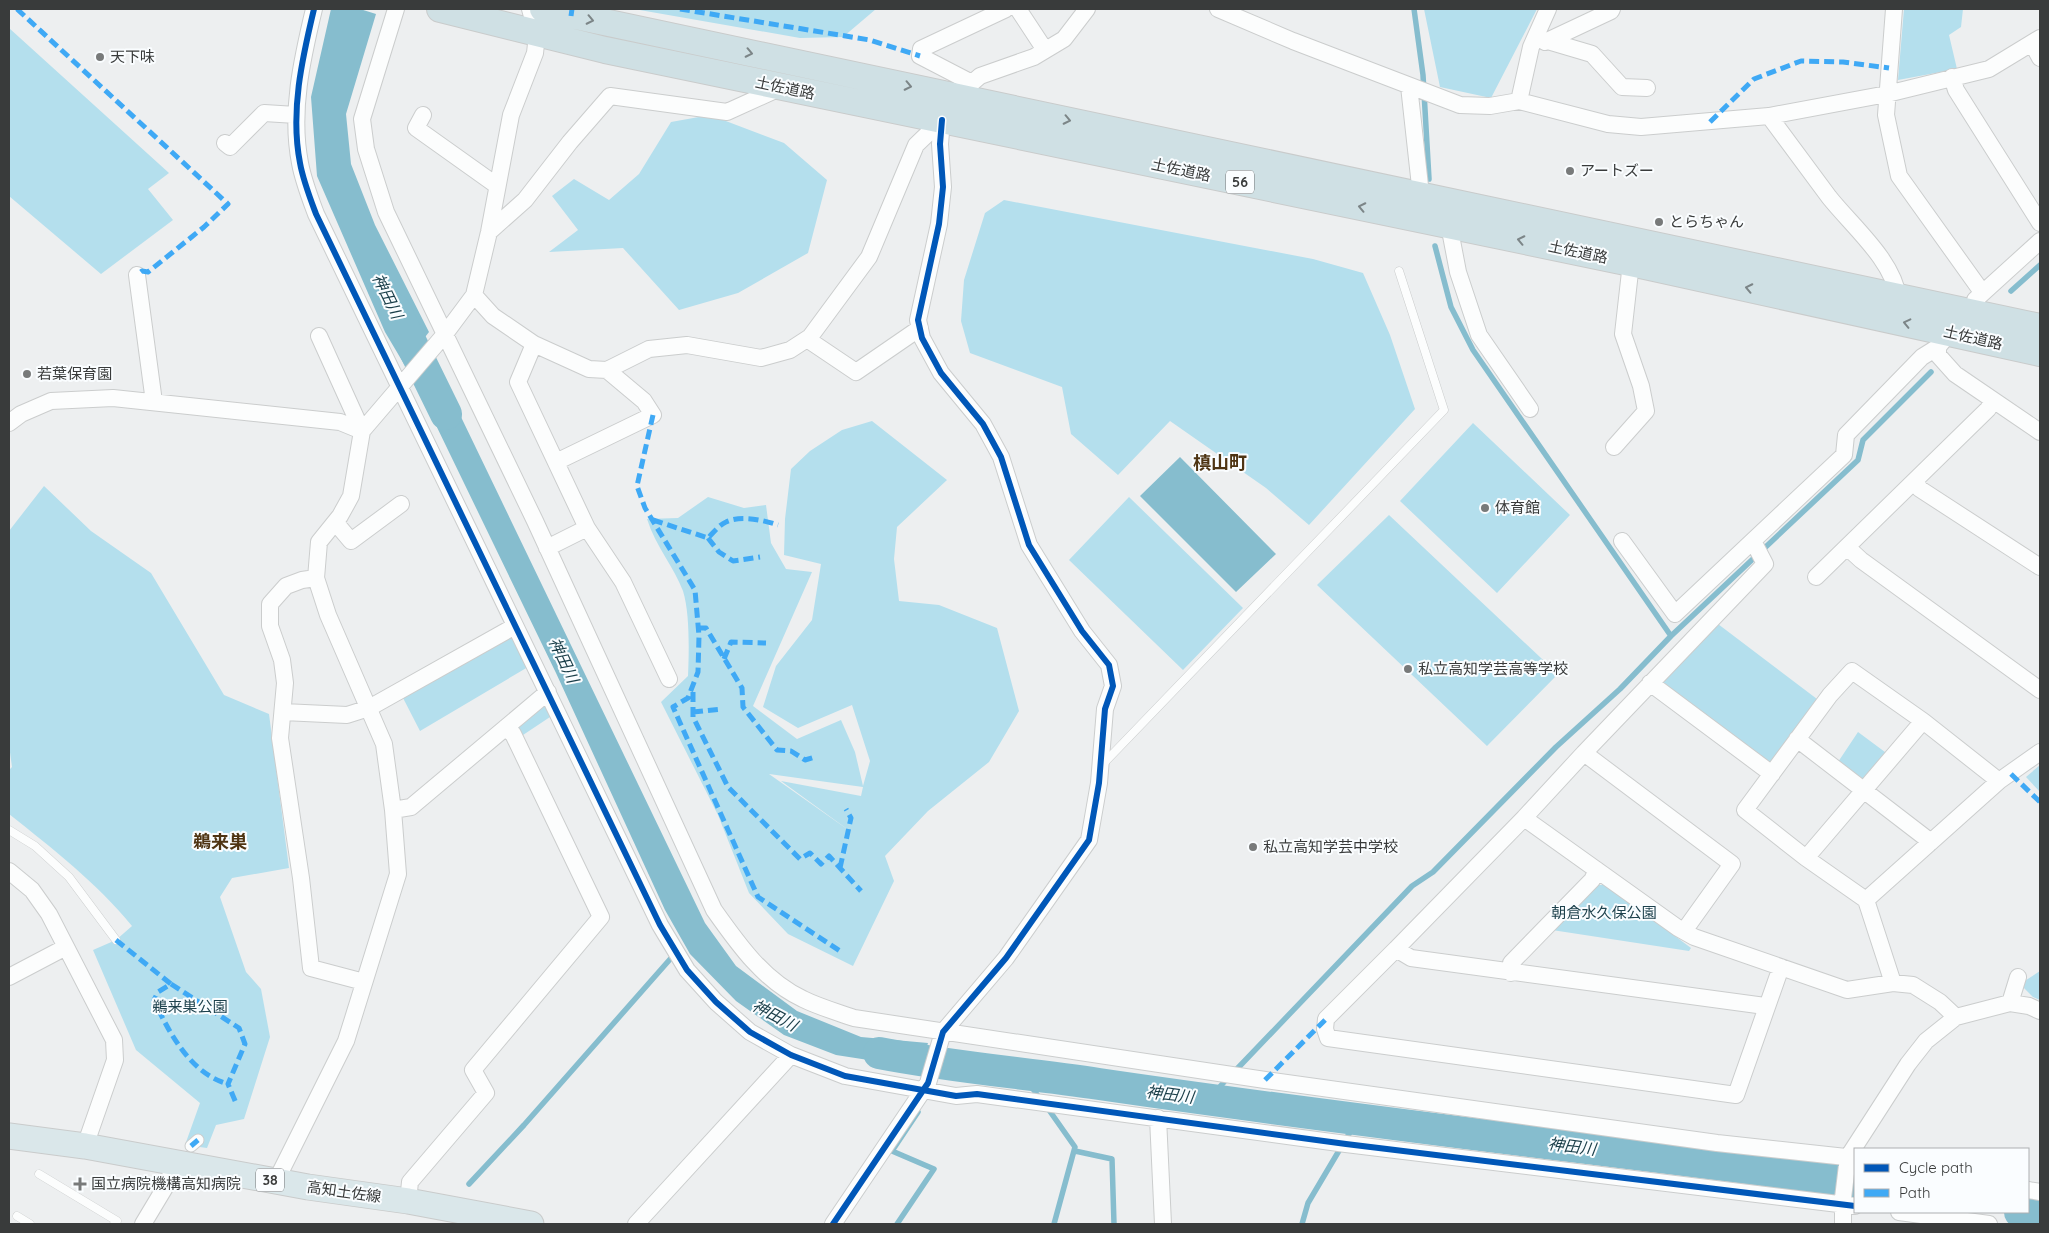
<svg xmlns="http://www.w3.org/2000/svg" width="2049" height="1233" font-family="Quicksand,'Noto Sans JP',sans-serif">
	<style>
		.green { fill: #b4dfed; fill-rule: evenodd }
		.water { fill: #86bdce }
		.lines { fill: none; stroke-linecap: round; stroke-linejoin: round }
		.stream { stroke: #86bdce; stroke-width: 5.5 }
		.river { stroke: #86bdce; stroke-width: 32 }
		.service-casing { stroke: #cbcdcd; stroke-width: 9 }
		.pedestrian-casing { stroke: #cbcdcd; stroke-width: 13 }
		.minor-casing { stroke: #cbcdcd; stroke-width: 18 }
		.primary-casing { stroke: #c9cbcb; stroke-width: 27 }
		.trunk-casing { stroke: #c9cbcb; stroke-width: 28 }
		.service { stroke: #fcfdfd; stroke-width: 8 }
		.pedestrian { stroke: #fcfdfd; stroke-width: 11 }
		.minor { stroke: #fcfdfd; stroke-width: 16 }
		.primary { stroke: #dae7ea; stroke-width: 25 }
		.trunk { stroke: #cfe0e4; stroke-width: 26 }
		.quiet { stroke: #3fa9f5; stroke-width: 5; stroke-dasharray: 10 5; stroke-linecap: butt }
		.cycleway-casing { stroke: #fafdff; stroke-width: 9 }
		.cycleway { stroke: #0057b8; stroke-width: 6 }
		.oneway { stroke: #7c8587 }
		.poi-dot { fill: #787a7a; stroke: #fafdff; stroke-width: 2 }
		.labels { text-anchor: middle; stroke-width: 4; stroke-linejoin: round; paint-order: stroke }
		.shield { fill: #fafdff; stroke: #737576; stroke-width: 1 }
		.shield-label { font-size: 14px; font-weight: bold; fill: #393b3b }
		.poi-label { font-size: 15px; fill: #393b3b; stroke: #fafdff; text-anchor: start }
		.street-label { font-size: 15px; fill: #393b3b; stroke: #fafdff }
		.park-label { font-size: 15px; fill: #1e424d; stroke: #fafdff }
		.water-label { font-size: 16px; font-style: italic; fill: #1a3e49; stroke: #fafdff }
		.quarter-label { font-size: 18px; font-weight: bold; fill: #4e3413; stroke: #fafdff }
	</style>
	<rect width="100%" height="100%" fill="#edeff0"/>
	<path class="green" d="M634 9H876L843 37 800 38Z
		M1424 9H1537L1491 98 1440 87Z
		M1904 9H1963L1961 27 1949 35 1957 69 1898 80Z
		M9 28 169 173 148 189 173 220 101 274 9 196Z
		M710 115 784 143 827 180 808 253 738 293 679 310 623 248 549 252 578 230 552 196 574 179 609 200 639 174 671 122Z
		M1004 200 1313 259 1363 273 1390 335 1415 409 1309 525 1266 488 1170 421 1118 475 1071 434 1062 387 970 353 961 321 964 280 985 213Z
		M872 421 947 480 897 527 894 559 899 601 939 605 997 628 1019 711 989 762 928 811 885 856 894 881 853 966 788 934 749 893 718 815 661 702 688 676C689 653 690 613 683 591 674 567 656 547 647 519L678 518 708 497 744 508 766 505 771 543 786 569 812 572 753 706 797 739 841 720 855 752 863 786 870 761 852 705 798 728 763 707 776 666 812 620 821 564 784 555 785 519 791 469 810 451 842 430ZM769 774 863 787 861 796 781 781 854 834Z
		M1473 423 1570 515 1497 593 1400 501Z
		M44 486 91 531 151 573 224 695 269 714 289 868 232 878 220 897 246 972 261 989 270 1037 244 1119 216 1125 207 1148 185 1145 200 1103 136 1050 93 950 116 940 132 926C97 883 53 849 9 814V770L12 767 9 745V531Z
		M1129 497 1243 608 1183 670 1069 560Z
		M1389 515 1558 674 1487 746 1317 585Z
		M1718 624 1817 699 1775 760 1766 762 1661 684Z
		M511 633 528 667 420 731 402 696Z
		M546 699 553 715 520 737 513 727Z
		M1858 732 1889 755 1865 783 1838 762Z
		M2040 765V792L2026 777Z
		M1594 885H1607L1691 948 1689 951 1552 930Z
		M2040 971V1000L2033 997 2020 984Z"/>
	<path class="water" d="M331 9H360L376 14 346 114 351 164 375 225 429 332 404 364 385 332 317 176 311 97Z
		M435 363 705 923 736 966 797 1011 861 1037 928 1043 920 1068 836 1055 784 1035 736 1001 690 954 665 910 556 673 417 386Z
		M1180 457 1276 554 1236 592 1140 496Z"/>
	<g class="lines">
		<path class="stream" d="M1414 9 1423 75 1429 179
			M1435 246 1451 307 1473 350 1671 636
			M2011 291 2040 265
			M1235 1071 1412 886 1433 872 1556 747 1620 689 1671 636 1858 460 1863 440 1931 372
			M1022 1073 1040 1099
			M1208 1100 1225 1081
			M1049 1110 1075 1147 1054 1224
			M1346 1139 1357 1120
			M1075 1151 1112 1159 1114 1224
			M469 1184 524 1125 672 957
			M897 1224 934 1169 892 1151 918 1112
			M1302 1224 1308 1203 1340 1149"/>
		<path class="river" d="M395 310 446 414
			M879 1053C951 1067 1025 1073 1099 1084 1350 1121 1603 1149 1855 1182
			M2020 1212 2040 1216"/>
		<g class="service-casing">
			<path id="service" d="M1103 764 1444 410 1399 271
				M9 830 35 846 69 877 116 940
				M39 1174 117 1221 114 1224
				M17 1216 30 1224"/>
		</g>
		<g class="pedestrian-casing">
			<path id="pedestrian" d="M191 1146 198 1140"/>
		</g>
		<g class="minor-casing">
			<path id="minor" d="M314 9C302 59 290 112 300 163 303 180 310 198 316 214L660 925 687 970 716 1002 750 1032 791 1055 845 1076 956 1096 977 1094 1346 1144 1855 1206
				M396 9 362 119 366 149 386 212 535 521 714 910C738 944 764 981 803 999 819 1007 837 1012 854 1018L1265 1080 1717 1143 1855 1158
				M1018 9 1045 50
				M1218 9 1293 41 1460 105 1490 106 1519 101 1608 124 1641 127 1769 116 1887 94 1989 69 2040 38
				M1894 9 1886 115 1899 176 1982 292
				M1548 41 1592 54 1622 87 1647 88
				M1545 42 1611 11 1612 9
				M2032 43 2040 58
				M1952 77 1956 90 2040 223
				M972 83 920 56 921 49 1006 9
				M1409 86 1421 195
				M1519 101 1531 47 1548 9
				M423 115 416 128 496 185
				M1769 116C1789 143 1809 170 1829 197 1852 226 1893 260 1898 297
				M225 143 230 147 264 113 296 115
				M1449 225 1458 272 1479 335 1530 409
				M489 232 525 200 570 142 610 96 727 112 782 87
				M137 275 154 402
				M474 295 493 316 534 344 589 369 607 370 649 349 687 345 761 358 790 350 810 337 869 257 916 145 942 120 957 96 980 76 1034 57 1064 39 1087 9
				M1975 300 2040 241
				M319 336 362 431
				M807 339 856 372 920 328
				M1943 341 1938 347V355L1955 374 2040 432
				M534 344 518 382 587 528 623 582 669 679
				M9 423 21 414 51 401 113 398 340 422 362 431
				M1614 447 1646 411 1641 386 1623 334 1631 263
				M556 462 653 415 644 401 607 370
				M1915 482 1920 489 2040 567
				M335 522 351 541 401 504
				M1622 541 1675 614 1844 455 1846 435 1922 357 1938 347
				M547 548 587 528
				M1848 548 1861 560 2040 690
				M1816 577 1988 409 1993 400
				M316 578 302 580 286 586 270 604V626L282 660 285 683 280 738 301 878 311 968 364 982
				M1650 683 1772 774
				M283 712 347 715 369 708 515 626
				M1797 739 1931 842
				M1584 753 1765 564 1753 541
				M393 810 411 807 548 692
				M1524 818 1678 928 1694 937 1847 990 1893 983 1913 985 1940 1002 1956 1017
				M1806 858 1923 721
				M9 871 32 890 49 914 114 1040 115 1060 85 1146
				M1866 900 1999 781 2040 752
				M1396 949 1524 818 1584 753 1732 864 1684 931
				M1511 973V963L1592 880 1597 870
				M9 977 66 947
				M1893 983 1866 900 1806 858 1745 810 1830 695 1852 671 1923 721 1999 781
				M2010 1003 2018 977
				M1765 1006 1411 958 1396 949 1326 1019 1325 1029 1328 1038 1736 1095 1781 967
				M1158 1118 1163 1224
				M276 1181 346 1041 398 874 393 810 384 744 328 615 316 578 319 542 340 516 351 496 362 431 445 334 474 295 489 232 511 115 535 53 537 35 530 9
				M2028 1190 2040 1192
				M408 1201 410 1182 486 1093 473 1070 601 917 513 734 505 728
				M1899 1212 1989 1224
				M143 1224 170 1179 172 1161
				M636 1224 791 1055
				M833 1224 928 1083 943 1032 1006 958 1089 840 1099 783 1105 709 1113 686 1109 665 1082 631 1029 545 1001 457 983 424 941 373 922 338 918 320 939 224 943 187 940 144 942 120
				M1843 1224V1198L1848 1157 1908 1064 1926 1041 1956 1017 2010 1003 2029 1006 2040 1011"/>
		</g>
		<g class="primary-casing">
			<path id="primary" d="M9 1136 85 1146 308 1187 408 1201 531 1224"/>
		</g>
		<g class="trunk-casing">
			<path id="trunk" d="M440 9 605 50 1645 266 2040 353
				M543 9 2040 327"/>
		</g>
		<use href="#service" class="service"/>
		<use href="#pedestrian" class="pedestrian"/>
		<use href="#minor" class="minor"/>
		<use href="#primary" class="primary"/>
		<use href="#trunk" class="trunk"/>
		<path class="quiet" d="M17 9 228 204 204 227 148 272 142 271 137 275
			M680 9 870 40 920 56
			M571 16 572 9
			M1710 122 1754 79 1801 61 1843 62 1889 68
			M653 415 637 486 645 508 695 590 699 636 698 672 688 698 673 707 758 897 843 953
			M653 520 708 538C713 533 719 525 726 522 741 515 763 520 778 525
			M708 538 719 552 733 561 760 557
			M698 628H706L742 688 743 707 777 750 791 751 805 760 815 757
			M724 659 731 642 766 643
			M693 692V717L728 787 800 859 810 853 821 864 829 856 861 891
			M693 712 722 709
			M2011 774 2040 802
			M840 868 851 818 846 809
			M116 940 171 984 158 992 154 1000C169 1033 191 1074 228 1084
			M171 984 239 1028 245 1044 228 1084 236 1103
			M1265 1080 1326 1019
			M191 1146 198 1140"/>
		<g class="cycleway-casing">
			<path id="cycleway" d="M314 9C302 59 290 112 300 163 303 180 310 198 316 214L660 925 687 970 716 1002 750 1032 791 1055 845 1076 956 1096 977 1094 1346 1144 1855 1206
				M833 1224 928 1083 943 1032 1006 958 1089 840 1099 783 1105 709 1113 686 1109 665 1082 631 1029 545 1001 457 983 424 941 373 922 338 918 320 939 224 943 187 940 144 942 120"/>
		</g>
		<use href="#cycleway" class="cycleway"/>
	</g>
	<defs><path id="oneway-chevron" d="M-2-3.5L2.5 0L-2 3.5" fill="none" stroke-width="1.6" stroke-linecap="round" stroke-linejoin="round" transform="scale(1.25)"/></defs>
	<g class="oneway">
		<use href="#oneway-chevron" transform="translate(590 20) rotate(12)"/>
		<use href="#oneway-chevron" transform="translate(749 53) rotate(12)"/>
		<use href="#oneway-chevron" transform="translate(908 86) rotate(12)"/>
		<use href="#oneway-chevron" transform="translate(1067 120) rotate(12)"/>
		<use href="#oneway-chevron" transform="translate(1362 207) rotate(-168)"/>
		<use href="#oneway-chevron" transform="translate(1521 240) rotate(-168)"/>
		<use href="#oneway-chevron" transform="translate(1749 288) rotate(-168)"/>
		<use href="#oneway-chevron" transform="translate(1907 323) rotate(-167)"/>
	</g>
	<g class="poi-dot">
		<circle cx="100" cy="57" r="5"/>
		<circle cx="1570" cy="171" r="5"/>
		<circle cx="1659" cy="222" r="5"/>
		<circle cx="27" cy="374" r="5"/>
		<circle cx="1485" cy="508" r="5"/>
		<circle cx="1408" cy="669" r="5"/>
		<circle cx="1253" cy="847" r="5"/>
		<path d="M77.5 1176.5h5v5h5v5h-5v5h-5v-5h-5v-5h5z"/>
	</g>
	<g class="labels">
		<g class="shield">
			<rect x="1226" y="170.5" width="28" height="23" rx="4"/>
			<rect x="256" y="1168.5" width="28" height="23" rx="4"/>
		</g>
		<g class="shield-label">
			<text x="1240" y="187">56</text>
			<text x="270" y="1185">38</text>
		</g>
		<g class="poi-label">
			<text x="110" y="62">天下味</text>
			<text x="1580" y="176">アートズー</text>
			<text x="1669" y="227">とらちゃん</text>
			<text x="37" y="379">若葉保育園</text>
			<text x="1495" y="513">体育館</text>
			<text x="1418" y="674">私立高知学芸高等学校</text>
			<text x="1263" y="852">私立高知学芸中学校</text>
			<text x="91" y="1189">国立病院機構高知病院</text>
		</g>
		<g class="street-label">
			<text transform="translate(785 88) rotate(12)" y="5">土佐道路</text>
			<text transform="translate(1181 170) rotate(12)" y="5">土佐道路</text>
			<text transform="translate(1578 252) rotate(12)" y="5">土佐道路</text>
			<text transform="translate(1973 338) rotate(13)" y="5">土佐道路</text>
			<text transform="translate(344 1192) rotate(8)" y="5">高知土佐線</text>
		</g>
		<g class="park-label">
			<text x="1604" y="918">朝倉水久保公園</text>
			<text x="190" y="1012">鵜来巣公園</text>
		</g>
		<g class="water-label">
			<text transform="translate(388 296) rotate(64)" y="6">神田川</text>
			<text transform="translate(564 660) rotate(65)" y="6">神田川</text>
			<text transform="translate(775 1015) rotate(28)" y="6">神田川</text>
			<text transform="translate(1170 1094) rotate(7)" y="6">神田川</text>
			<text transform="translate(1572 1146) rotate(7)" y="6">神田川</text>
		</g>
		<g class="quarter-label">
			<text x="1220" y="469">槙山町</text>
			<text x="220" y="848">鵜来巣</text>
		</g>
	</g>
	<rect width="2049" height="1233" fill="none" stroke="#393b3b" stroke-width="20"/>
	<rect x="1854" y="1148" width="175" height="65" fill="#fafdff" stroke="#adafb1"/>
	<rect x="1864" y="1164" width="25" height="8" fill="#0057b8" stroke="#adafb1"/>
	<text x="1899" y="1173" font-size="15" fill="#393b3b">Cycle path</text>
	<rect x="1864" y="1189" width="25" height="8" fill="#3fa9f5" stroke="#adafb1"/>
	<text x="1899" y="1198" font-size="15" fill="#393b3b">Path</text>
</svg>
